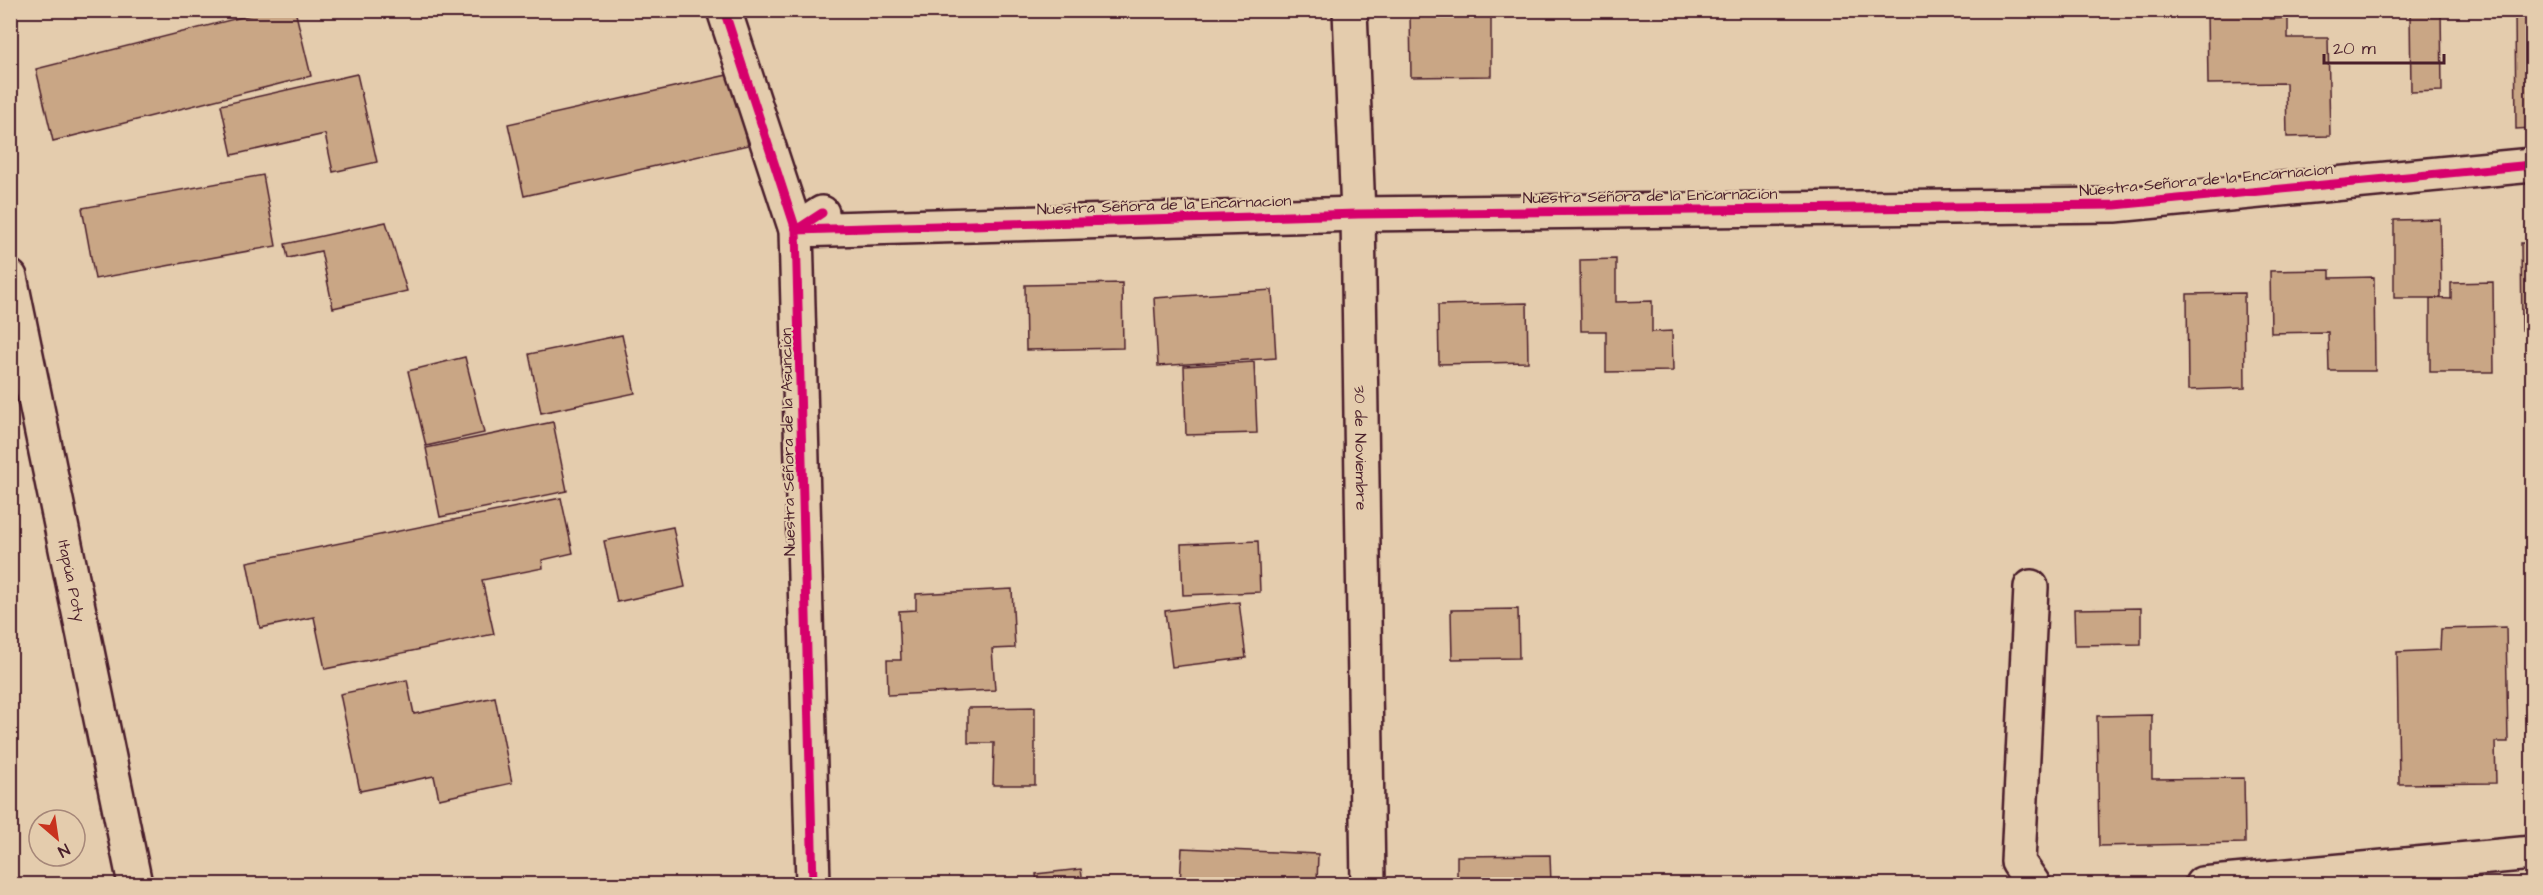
<svg xmlns="http://www.w3.org/2000/svg" width="2543" height="895" font-family="'Architects Daughter',sans-serif">
	<style>
		.building { fill: #c9a685; stroke: #4a1f2b; stroke-width: 1.5 }
		.lines { fill: none; stroke-linecap: round; stroke-linejoin: round }
		.minor-casing { stroke: #4a1f2b; stroke-width: 38 }
		.minor { stroke: #e4ccad; stroke-width: 33 }
		.cycleway-casing { stroke: #e4ccad; stroke-width: 13 }
		.cycleway { stroke: #d6006c; stroke-width: 9 }
		.labels { text-anchor: middle; stroke-width: 4.5; stroke-linejoin: round; paint-order: stroke }
		.street-label { font-size: 16px; fill: #4a1f2b; stroke: #e4ccad }
	</style>
	<rect width="100%" height="100%" fill="#e4ccad"/>
	<filter id="ink" filterUnits="userSpaceOnUse"><feTurbulence type="fractalNoise" baseFrequency=".0167" numOctaves="2"/><feDisplacementMap in="SourceGraphic" scale="12" xChannelSelector="R" yChannelSelector="G"/><feConvolveMatrix kernelMatrix="1 2 1 2 8 2 1 2 1" color-interpolation-filters="sRGB"/></filter>
	<g filter="url(#ink)">
		<path class="building" d="M270 10H295L311 76 53 141 36 69Z
			M1410 10H1491V76L1411 77Z
			M1818 10H1913V14H1818Z
			M2207 10H2270V19L2288 18V38H2328L2330 136 2287 137 2286 83 2208 84Z
			M2441 10 2442 91 2411 92 2410 11Z
			M2515 10H2532V128L2516 129Z
			M357 74 377 162 333 172 325 134 232 155 221 105Z
			M732 74 748 145 524 196 508 124Z
			M263 175 276 246 95 279 82 208Z
			M2440 219 2441 298H2394V220Z
			M386 222 407 291 333 308 321 251 288 258 285 244Z
			M2521 243H2532V330H2522Z
			M1616 259V302L1652 301V332L1672 331 1673 371 1606 372V331H1581L1580 260Z
			M2330 270V278L2374 277 2375 371H2329L2328 332 2271 333 2270 271Z
			M2493 282 2494 372H2430V298L2451 299V283Z
			M1122 283 1123 348 1026 350 1025 285Z
			M1272 290 1276 358 1158 366 1154 298Z
			M2244 293 2245 388 2188 390 2187 294Z
			M1527 303 1528 362 1439 364 1438 305Z
			M622 335 635 393 541 413 529 354Z
			M465 357 484 433 426 446 408 371Z
			M1254 362 1257 433 1186 435 1184 366Z
			M553 422 567 491 440 517 426 448Z
			M561 498 573 553 542 560 543 568 482 580 494 634 325 669 314 617 260 628 247 562Z
			M673 527 685 587 617 602 604 541Z
			M1258 541 1260 592 1183 595 1181 544Z
			M1012 589 1015 648 992 649 995 690 888 695 887 660H901L899 611 916 610V594Z
			M1239 602 1246 658 1172 667 1165 611Z
			M2141 608V644L2075 645 2074 609Z
			M1518 609 1519 658 1452 659 1451 610Z
			M2506 627 2508 742H2495L2496 783 2399 784 2397 652 2440 650 2441 629Z
			M407 680 414 714 495 697 512 783 439 799 434 776 360 791 340 694Z
			M1035 707V785H993L994 743H968V708Z
			M2152 715V779L2244 778 2245 843 2099 846 2097 716Z
			M1182 848 1318 854 1317 884H1180Z
			M1550 855 1551 884H1457V856Z
			M1081 869 1083 884H1037L1036 874Z"/>
		<g class="lines">
			<g class="minor-casing">
				<g id="minor">
					<path d="M724 10 796 230 813 884"/>
					<path id="s1" d="M1350 10 1358 214 1368 884"/>
					<path d="M822 213 796 230 1358 214 2115 205 2532 165"/>
					<path id="s2" d="M10 277 135 884"/>
					<path d="M2031 587 2018 862 2033 884"/>
					<path d="M2202 884 2532 853"/>
				</g>
			</g>
			<use href="#minor" class="minor"/>
			<g class="cycleway-casing">
				<path id="cycleway" d="M724 10 796 230 813 884
					M822 213 796 230 1358 214 2115 205 2532 165"/>
			</g>
			<use href="#cycleway" class="cycleway"/>
		</g>
	</g>
	<g class="labels">
		<g class="street-label">
			<text transform="translate(2206 179) rotate(-5)" y="6">Nuestra Señora de la Encarnacion</text>
			<text transform="translate(1650 195) rotate(-1)" y="6">Nuestra Señora de la Encarnacion</text>
			<text transform="translate(1164 204) rotate(-2)" y="6">Nuestra Señora de la Encarnacion</text>
			<text transform="translate(787 442) rotate(-91)" y="6">Nuestra Señora de la Asunción</text>
			<text dy="6" stroke="none"><textPath href="#s1" startOffset="438">30 de Noviembre</textPath></text>
			<text dy="6" stroke="none"><textPath href="#s2" startOffset="310">Itapúa Poty</textPath></text>
		</g>
	</g>
	<rect width="2543" height="895" fill="none" stroke="#e4ccad" stroke-width="36"/>
	<rect x="18" y="18" width="2507" height="859" fill="none" stroke="#4a1f2b" stroke-width="2" filter="url(#ink)"/>
	<g transform="translate(57 838) rotate(151)"><circle r="28" fill="#e4ccad" stroke="#a68779" stroke-width="1.5"/>
	<path d="M0-4.5L10 22L0 15L-10 22Z" fill="#c8321e"/>
	<text y="-9" font-size="16" font-weight="bold" text-anchor="middle" fill="#4a1f2b">N</text>
	</g>
	<path d="M2324 54v9h120v-9" fill="none" stroke="#4a1f2b" stroke-width="3"/>
	<text x="2333" y="54" font-size="18" fill="#4a1f2b" stroke="#e4ccad" stroke-width="4.5" paint-order="stroke">20 m</text>
</svg>
